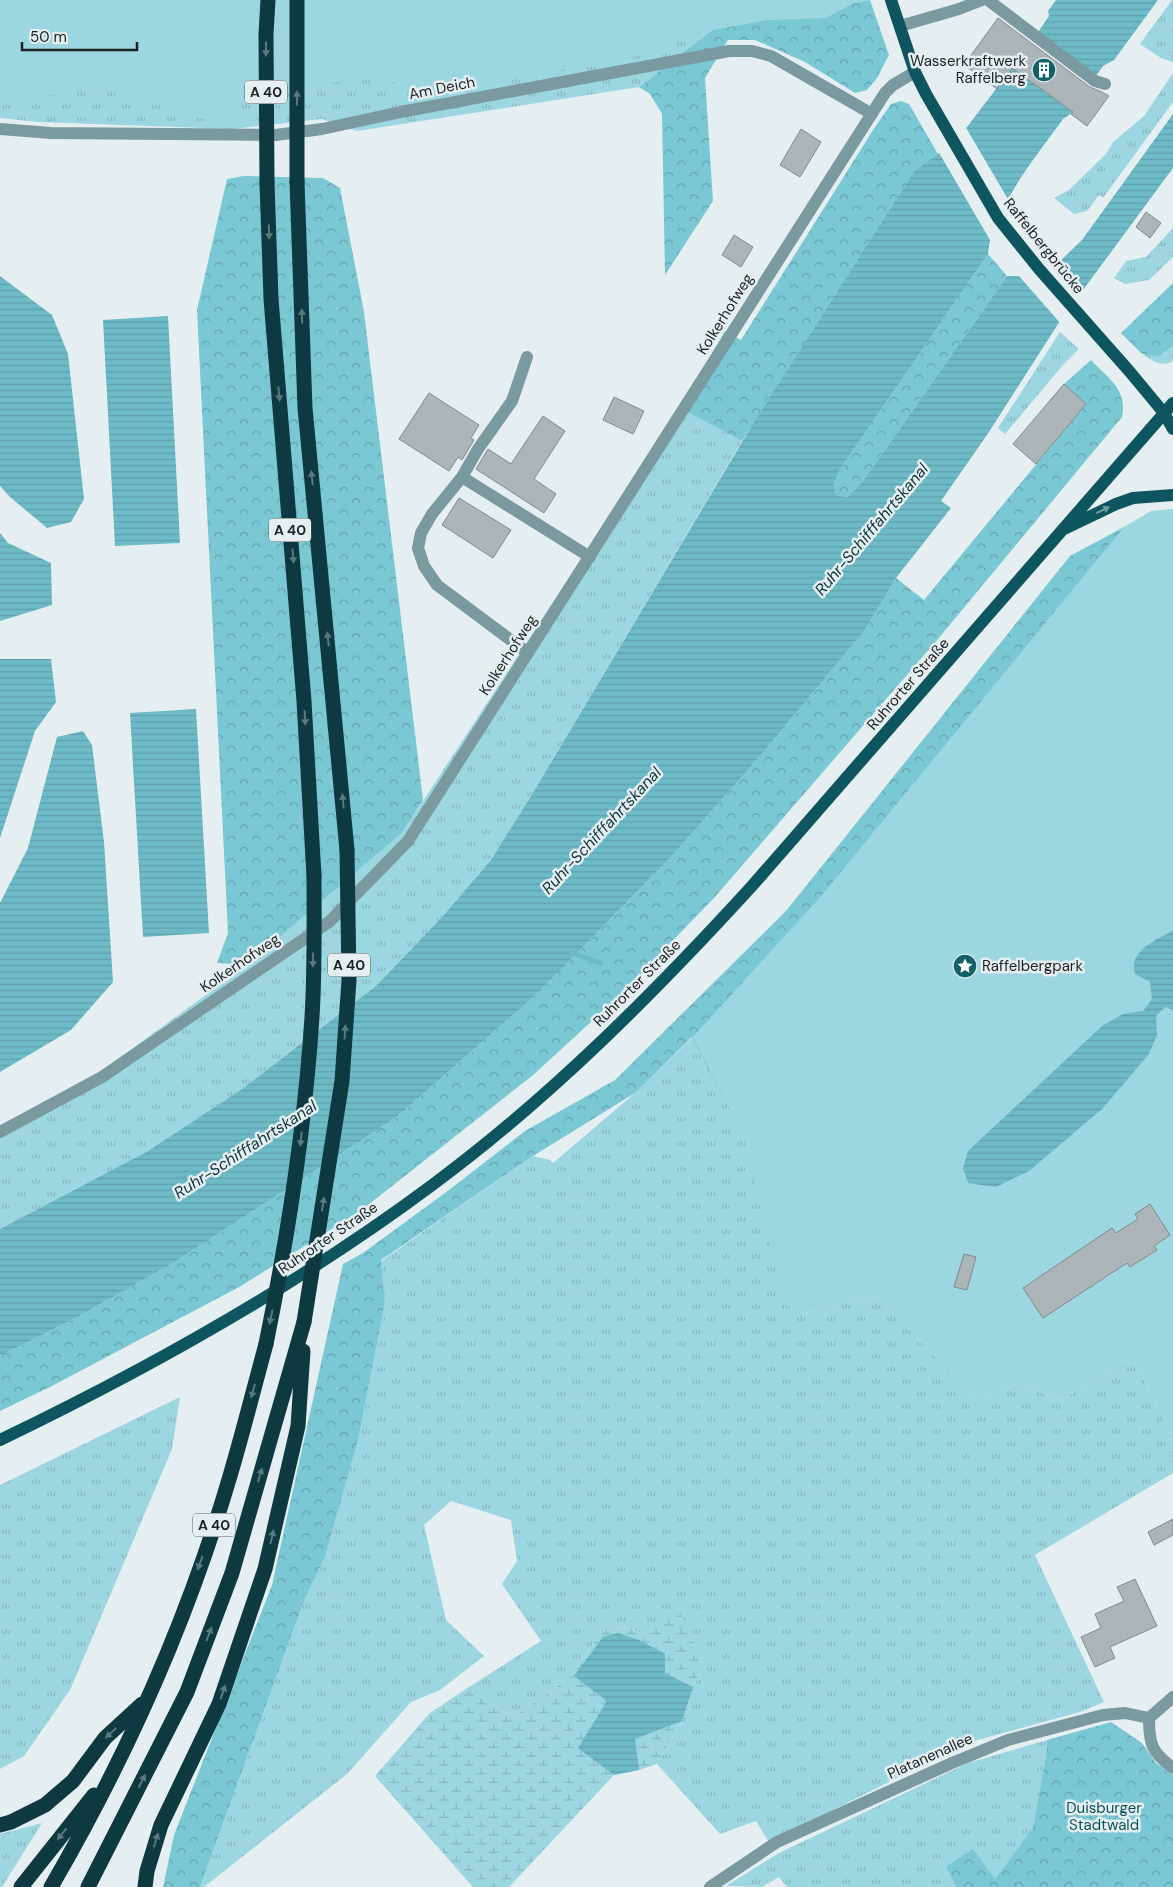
<svg xmlns="http://www.w3.org/2000/svg" width="1173" height="1887" font-family="'DM Sans',sans-serif">
	<style>
		.grass { fill: url(#grass-tufts) }
		.forest { fill: url(#forest-crowns) }
		.wetland { fill: url(#wetland-marsh) }
		.park { fill: #9cd6e0 }
		.water { fill: url(#water-rules) }
		.pier { fill: #e5eff1 }
		.lines { fill: none; stroke-linecap: round; stroke-linejoin: round }
		.stream { stroke: #6ebbc8; stroke-width: 4.5 }
		.building { fill: #acb6b8; stroke: #818a8c }
		.minor { stroke: #7b9a9f; stroke-width: 12 }
		.major { stroke: #0e555f; stroke-width: 12 }
		.highway { stroke: #0e3940; stroke-width: 15 }
		.highway-bridge { stroke: #0e3940; stroke-width: 15 }
		.oneway { fill: #59797e }
		.oneway2 { fill: #6f9aa1 }
		.labels { text-anchor: middle; stroke-width: 5; stroke-linejoin: round; paint-order: stroke }
		.shield { fill: #e5eff1; stroke: #595f5f; stroke-width: 1 }
		.shield-label { font-size: 14px; font-weight: bold; fill: #1d2121 }
		.poi-label { font-size: 15px; fill: #1d2121; stroke: #e5eff1; text-anchor: end }
		.street-label { font-size: 15px; fill: #1d2121; stroke: #e5eff1 }
		.park-label { font-size: 15px; fill: #09505a; stroke: #e5eff1 }
		.water-label { font-size: 16px; font-style: italic; fill: #0c3339; stroke: #e5eff1 }
	</style>
	<defs>
		<pattern id="grass-tufts" width="24" height="20" patternUnits="userSpaceOnUse" patternTransform="scale(1.25)"><rect width="24" height="20" fill="#9cd6e0"/><path d="M3 7l-1-3M5 7V3M7 7l1-3M15 17l-1-3M17 17v-4M19 17l1-3" fill="none" stroke="#86b7c0"/></pattern>
		<pattern id="forest-crowns" width="20" height="18" patternUnits="userSpaceOnUse" patternTransform="scale(1.25)"><rect width="20" height="18" fill="#7bc8d5"/><path d="M2 6a3 3 0 1 1 6 0M12 15a3 3 0 1 1 6 0" fill="none" stroke="#64a2ac"/></pattern>
		<pattern id="wetland-marsh" width="20" height="14" patternUnits="userSpaceOnUse" patternTransform="scale(1.25)"><rect width="20" height="14" fill="#9cd6e0"/><path d="M1 5h8M5 5V1M11 12h8M15 12V8" fill="none" stroke="#86b7c0"/></pattern>
		<pattern id="water-rules" width="6" height="5" patternUnits="userSpaceOnUse" patternTransform="scale(1.25)"><rect width="6" height="5" fill="#6ebbc8"/><path d="M0 2.5h6" fill="none" stroke="#5fa0ac"/></pattern>
	</defs>
	<rect width="100%" height="100%" fill="#e5eff1"/>
	<path class="grass" d="M0 0H870L712 30 639 87 357 131 322 119 232 129 38 122 0 118Z
		M1172 0H1173V62L1161 58 1140 44Z
		M1173 73V102L1103 198 1099 195 1087 211 1074 214 1054 198 1070 189 1106 154 1113 142 1144 116Z
		M1173 228V257L1149 280 1125 284 1114 278 1126 261 1146 257Z
		M1060 332 1079 349 1062 366 1005 434 998 428Z
		M1173 346V361C1161 368 1151 360 1141 353L1158 357Z
		M680 408 742 441 531 796 491 860 442 917 377 985 242 1089 148 1151 0 1229V1126L100 1072 247 965 402 833Z
		M693 1037 744 1137 785 1304 801 1314 876 1296 979 1401 1018 1383 1061 1400 1132 1357 1173 1437V1473L1035 1555 1104 1702 1080 1712 967 1743 769 1842 756 1821 720 1834 657 1764 682 1721 693 1687 704 1665 680 1613 643 1634 627 1627 602 1631 570 1677 514 1717 466 1689 541 1641 502 1584 517 1561 511 1520 451 1501 424 1525 446 1620 484 1656 440 1690 411 1702 347 1774 204 1887H200L304 1601 325 1557 358 1439 385 1302 381 1261 533 1156 550 1160 553 1163 635 1093Z
		M180 1397 172 1449 70 1690 24 1756 0 1769V1485Z
		M1047 1740 1046 1755 1033 1827 995 1879 946 1867 956 1887H787L779 1877 762 1887 726 1886 779 1853 968 1763Z
		M42 1823 2 1887H0V1834Z"/>
	<path class="forest" d="M870 0 889 55 877 78 867 90 855 93 805 62 755 40H728L705 78 713 201 665 275 662 114 650 94 639 87 712 30Z
		M901 101 909 104 938 154 914 171 742 441 680 408 725 331 741 340 875 127 891 104Z
		M244 176 323 178 340 188 364 312 423 800 402 833 247 965 217 963 228 933 197 310 227 179Z
		M988 254 1007 276 863 481 847 497 836 495 834 484 839 471Z
		M1173 283V346L1158 357 1141 353 1121 333Z
		M1091 360C1108 378 1128 390 1122 417L938 639 714 898 616 999 532 1076 359 1212 241 1286 50 1387 0 1411V1356L74 1319 175 1262 397 1117 538 993 671 857 762 754 865 630 896 578 924 600 1086 404 1064 384Z
		M1124 527 1130 556 801 1314 785 1304 744 1137 692 1037 635 1093 533 1156 381 1260 385 1302 358 1440 325 1557 304 1601 200 1887H163L174 1835 272 1585 343 1264 363 1253 445 1193 525 1131 615 1080 786 911 1070 556Z
		M1111 1722 1142 1743 1156 1763 1173 1775V1887H956L946 1867 973 1849 995 1879 1033 1827 1046 1755 1047 1740Z"/>
	<path class="wetland" d="M680 1612 704 1665 693 1687 682 1721 657 1764 639 1770 614 1775 509 1887H473L375 1776 430 1713 466 1689 514 1717 570 1677 602 1631 627 1627 643 1634Z"/>
	<path class="park" d="M0 0H859L826 18 724 22 654 53 417 96 386 78 243 90 240 121 214 122 93 86 0 106Z
		M1173 509V1437L1132 1357 1061 1400 1018 1383 979 1401 876 1296 801 1314 785 1304 744 1137 693 1037 822 895 1124 527 1151 511Z"/>
	<path class="water" d="M1056 0H1158L1114 60 1103 66 1096 76 1032 41 1049 16 1048 11Z
		M1012 68 1073 112 1063 119C1033 161 997 202 988 254L839 471 834 484 836 495 847 497 863 481 1007 276H1019L1057 264 1082 240 1173 114V168L1058 324 989 432 941 501 951 508 896 578 865 630 762 754 671 857 538 993 397 1117 175 1262 74 1319 0 1356V1229L148 1151 242 1089 377 985 442 917 491 860 531 796 757 417 914 171 938 154 967 127Z
		M0 276 52 315 68 354 84 499 71 522 47 528 10 497 0 486Z
		M168 316 180 543 115 546 103 320Z
		M0 533 8 543 51 563 52 605 0 621Z
		M0 659H51L56 702 35 731 0 838Z
		M196 709 209 933 143 937 130 713Z
		M83 731 92 745 104 842 113 982 71 1030 0 1072V903L28 848 57 737Z
		M1173 930V1010L1165 1007 1156 1016 1157 1035 1149 1054 1102 1109 1029 1171 996 1187 968 1183 963 1168 968 1151 1102 1026 1123 1014 1143 1011 1152 999 1150 982 1135 974C1128 950 1156 941 1173 930Z
		M618 1633 639 1640 665 1654V1673L693 1687 682 1721 635 1739 639 1770 614 1775 578 1748 607 1701 574 1676 603 1637Z"/>
	<path class="pier" d="M965 126 1009 201 993 241 990 256 988 254 990 240 938 151Z
		M1056 262 1084 292 1061 324 1019 276H1007L1005 274 1019 273Z"/>
	<g class="lines">
		<path class="stream" d="M572 953 601 963"/>
	</g>
	<path class="building" d="M998 18 1090 87 1102 92 1109 96 1087 126 1071 114 1073 112 1012 68 997 89 964 65Z
		M801 129 821 142 800 177 780 165Z
		M1146 212 1161 223 1150 238 1136 227Z
		M734 235 753 247 741 267 722 255Z
		M1064 384 1086 404 1036 464 1013 444Z
		M429 393 479 425 471 438 474 440 462 460 458 457 449 471 399 439Z
		M614 397 644 411 633 434 603 420Z
		M543 416 565 431 534 479 556 494 544 513 476 469 488 449 511 464Z
		M459 498 511 530 493 558 442 525Z
		M1150 1204 1170 1235 1154 1246 1157 1250 1130 1267 1127 1263 1043 1318 1023 1288 1112 1228 1116 1233 1138 1219 1135 1214Z
		M964 1254 976 1257 967 1290 954 1287Z
		M1173 1519V1535L1154 1545 1148 1532Z
		M1135 1579 1157 1626 1110 1647 1115 1658 1095 1667 1081 1637 1101 1628 1095 1614 1124 1601 1117 1587Z"/>
	<g class="lines">
		<path class="minor" d="M988 0 1095 81 1105 84
			M900 26 959 9 982 0
			M0 129 51 133 276 135 322 129 401 112 729 51H752L771 56 872 114
			M527 357 512 401 478 449 462 477 590 557
			M462 477 432 514 421 533 418 548 424 566 437 585 528 653
			M0 1132 102 1077 329 922 408 841 885 93 893 85 915 72
			M1149 1718C1149 1743 1151 1752 1173 1768
			M1149 1718 1173 1697
			M710 1887 777 1842 952 1763 1008 1740 1103 1715 1125 1713 1149 1718"/>
		<path class="major" d="M891 0 915 72 926 94 998 218 1039 269 1130 372 1164 413 1173 429
			M1066 528 1116 504 1133 498 1173 495
			M0 1440C152 1367 300 1284 435 1183 552 1096 655 992 752 886L1173 403"/>
		<path class="highway" d="M297 182 305 408 347 850
			M267 183 271 299 304 701 314 876
			M0 1825 11 1822 45 1805 73 1781 105 1738 142 1704
			M21 1887 94 1795
			M51 1887C126 1758 188 1619 230 1476 243 1432 254 1388 266 1344
			M88 1887 187 1692 232 1573 304 1322
			M145 1887 147 1871 161 1825 219 1704 265 1569 298 1426 303 1351"/>
		<path class="highway-bridge" d="M297 0V182
			M267 183 266 34 268 0
			M304 1322 342 1081 349 980 347 850
			M266 1344C288 1236 305 1127 312 1017 315 970 314 923 314 876"/>
	</g>
	<defs><path id="oneway-solid" d="M-6-.8H1V-3.2L6.5 0L1 3.2V.8H-6Z" transform="scale(1.25)"/></defs>
	<g class="oneway">
		<use href="#oneway-solid" transform="translate(266 49) rotate(90)"/>
		<use href="#oneway-solid" transform="translate(297 98) rotate(-90)"/>
		<use href="#oneway-solid" transform="translate(269 232) rotate(88)"/>
		<use href="#oneway-solid" transform="translate(302 316) rotate(-92)"/>
		<use href="#oneway-solid" transform="translate(279 394) rotate(85)"/>
		<use href="#oneway-solid" transform="translate(312 478) rotate(-96)"/>
		<use href="#oneway-solid" transform="translate(293 556) rotate(85)"/>
		<use href="#oneway-solid" transform="translate(328 639) rotate(-96)"/>
		<use href="#oneway-solid" transform="translate(305 718) rotate(87)"/>
		<use href="#oneway-solid" transform="translate(343 801) rotate(-95)"/>
		<use href="#oneway-solid" transform="translate(313 960) rotate(91)"/>
		<use href="#oneway-solid" transform="translate(345 1032) rotate(-86)"/>
		<use href="#oneway-solid" transform="translate(301 1139) rotate(96)"/>
		<use href="#oneway-solid" transform="translate(323 1204) rotate(-81)"/>
		<use href="#oneway-solid" transform="translate(271 1317) rotate(102)"/>
		<use href="#oneway-solid" transform="translate(253 1391) rotate(105)"/>
		<use href="#oneway-solid" transform="translate(260 1475) rotate(-74)"/>
		<use href="#oneway-solid" transform="translate(272 1537) rotate(-77)"/>
		<use href="#oneway-solid" transform="translate(200 1563) rotate(110)"/>
		<use href="#oneway-solid" transform="translate(209 1634) rotate(-69)"/>
		<use href="#oneway-solid" transform="translate(223 1692) rotate(-71)"/>
		<use href="#oneway-solid" transform="translate(111 1733) rotate(137)"/>
		<use href="#oneway-solid" transform="translate(142 1781) rotate(-63)"/>
		<use href="#oneway-solid" transform="translate(62 1834) rotate(129)"/>
		<use href="#oneway-solid" transform="translate(156 1840) rotate(-73)"/>
	</g>
	<use class="oneway2" href="#oneway-solid" transform="translate(1103 510) rotate(-25)"/>
	<defs>
		<g id="building-disc" transform="scale(1.25)"><circle r="9.5" fill="#13606b" stroke="#e5eff1"/><path d="M-4-6H4V6H1V3H-1V6H-4ZM-2.5-4.3h1.7v1.8h-1.7ZM.8-4.3h1.7v1.8H.8ZM-2.5-1h1.7V.8h-1.7ZM.8-1h1.7V.8H.8Z" fill="#fff"/></g>
		<g id="sight-disc" transform="scale(1.25)"><circle r="9.5" fill="#13606b" stroke="#e5eff1"/><path d="M0-6L1.8-2.2L6-1.7L2.9 1.2L3.7 5.4L0 3.3L-3.7 5.4L-2.9 1.2L-6-1.7L-1.8-2.2Z" fill="#fff"/></g>
	</defs>
	<g fill-rule="evenodd">
		<use href="#building-disc" x="1044" y="70"/>
		<use href="#sight-disc" x="965" y="966"/>
	</g>
	<g class="labels">
		<g class="shield">
			<rect x="245" y="80.5" width="42" height="23" rx="4"/>
			<rect x="269" y="518.5" width="42" height="23" rx="4"/>
			<rect x="328" y="953.5" width="42" height="23" rx="4"/>
			<rect x="193" y="1513.5" width="42" height="23" rx="4"/>
		</g>
		<g class="shield-label">
			<text x="266" y="97">A 40</text>
			<text x="290" y="535">A 40</text>
			<text x="349" y="970">A 40</text>
			<text x="214" y="1530">A 40</text>
		</g>
		<g class="poi-label">
			<text x="1026" y="66">Wasserkraftwerk<tspan x="1026" dy="17">Raffelberg</tspan></text>
			<text x="982" y="971" text-anchor="start">Raffelbergpark</text>
		</g>
		<g class="street-label">
			<text transform="translate(442 88) rotate(-11)" y="5">Am Deich</text>
			<text transform="translate(1044 246) rotate(51)" y="5">Raffelbergbrücke</text>
			<text transform="translate(725 314) rotate(-58)" y="5">Kolkerhofweg</text>
			<text transform="translate(508 655) rotate(-57)" y="5">Kolkerhofweg</text>
			<text transform="translate(908 684) rotate(-49)" y="5">Ruhrorter Straße</text>
			<text transform="translate(240 963) rotate(-34)" y="5">Kolkerhofweg</text>
			<text transform="translate(637 983) rotate(-45)" y="5">Ruhrorter Straße</text>
			<text transform="translate(328 1238) rotate(-34)" y="5">Ruhrorter Straße</text>
			<text transform="translate(930 1756) rotate(-24)" y="5">Platanenallee</text>
		</g>
		<g class="park-label">
			<text x="1104" y="1813">Duisburger<tspan x="1104" dy="17">Stadtwald</tspan></text>
		</g>
		<g class="water-label">
			<text transform="translate(871 529) rotate(-50)" y="6">Ruhr-Schifffahrtskanal</text>
			<text transform="translate(601 830) rotate(-47)" y="6">Ruhr-Schifffahrtskanal</text>
			<text transform="translate(245 1149) rotate(-33)" y="6">Ruhr-Schifffahrtskanal</text>
		</g>
	</g>
	<path d="M22 42v8h115v-8" fill="none" stroke="#1d2121" stroke-width="2.5"/>
	<text x="30" y="42" font-size="15" fill="#1d2121" stroke="#e5eff1" stroke-width="4" paint-order="stroke">50 m</text>
</svg>
